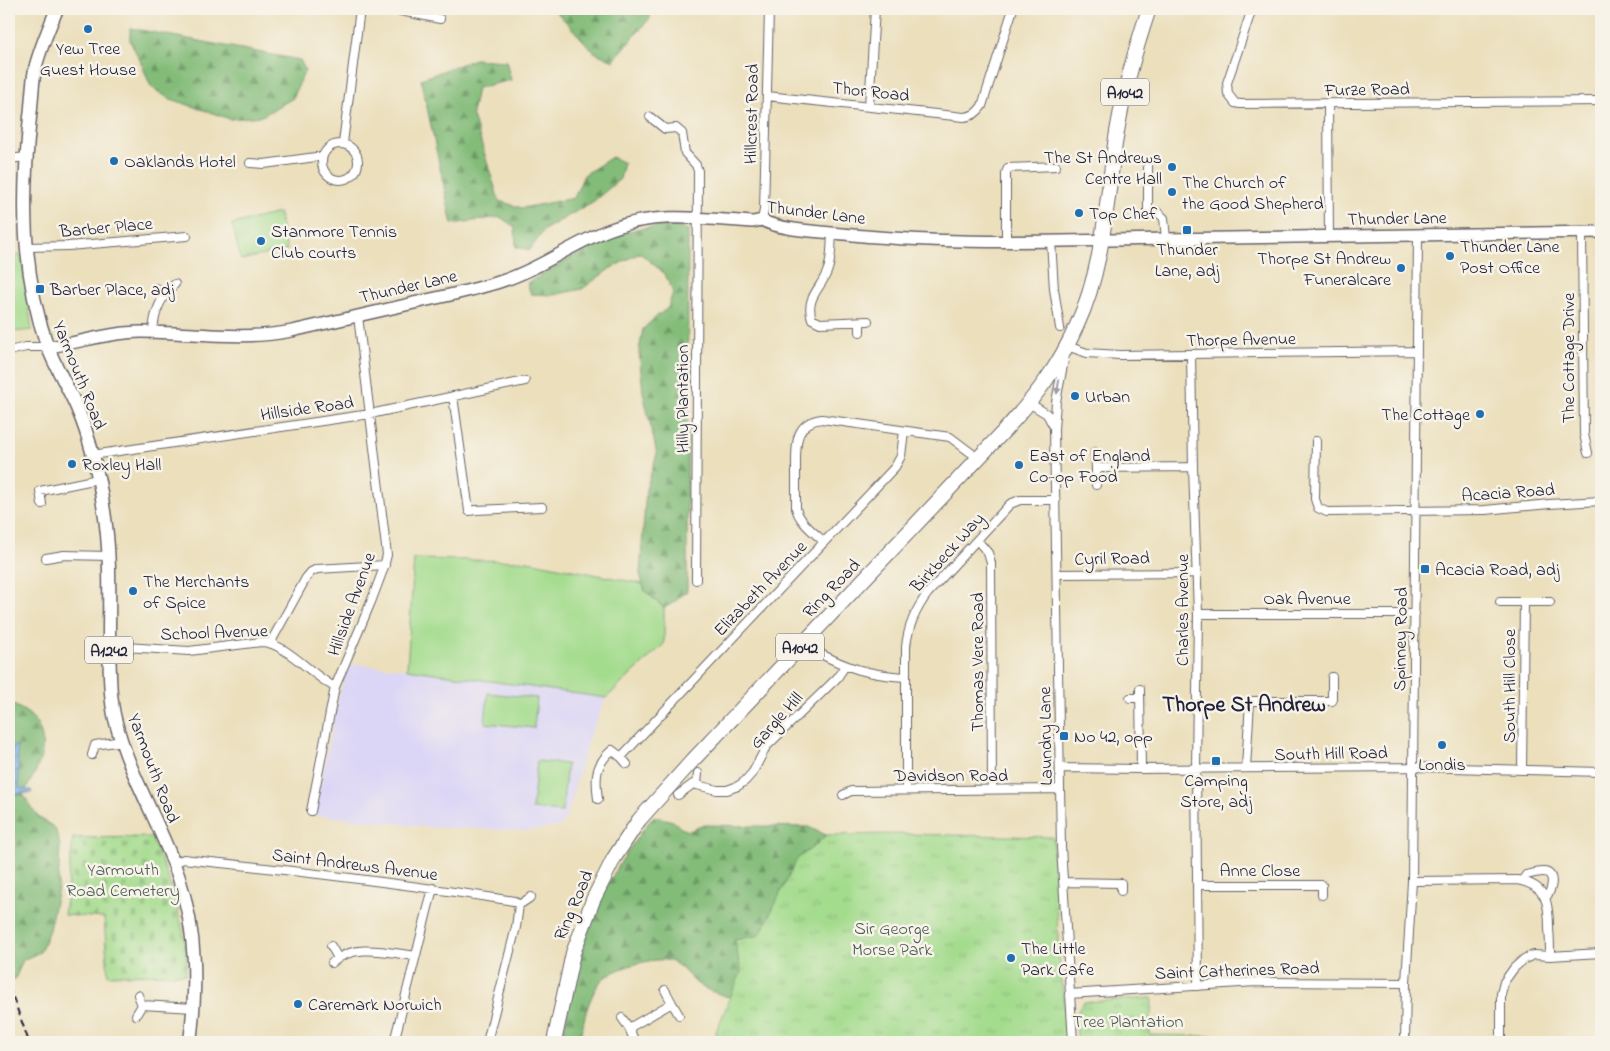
<svg xmlns="http://www.w3.org/2000/svg" width="1610" height="1051" font-family="'Indie Flower',sans-serif">
	<style>
		.built { fill: #dcd6f6 }
		.green { fill: #a4dc8e; stroke: #637f64 }
		.forest { fill: url(#forest-firs); stroke: #526f5a }
		.cemetery { fill: url(#cemetery-stones); stroke: #637f64 }
		.park { fill: url(#park-tufts); stroke: #637f64 }
		.water { fill: url(#water-waves); stroke: #4e6a92 }
		.lines { fill: none; stroke-linecap: round; stroke-linejoin: round }
		.street-casing { stroke: #686468; stroke-width: 10 }
		.secondary-casing { stroke: #686468; stroke-width: 14 }
		.primary-casing { stroke: #686468; stroke-width: 15 }
		.highway-casing { stroke: #686468; stroke-width: 16 }
		.street { stroke: #fff; stroke-width: 8 }
		.secondary { stroke: #fff; stroke-width: 11 }
		.primary { stroke: #fff; stroke-width: 12 }
		.highway { stroke: #fff; stroke-width: 14 }
		.rail { stroke: #22223b; stroke-width: 2; stroke-dasharray: 8 4; stroke-linecap: butt }
		.oneway { fill: #9c9ca7 }
		.poi-dot { fill: #1f6fb2; stroke: #f7f3e8; stroke-width: 2 }
		.labels { text-anchor: middle; stroke-width: 5; stroke-linejoin: round; paint-order: stroke }
		.shield { fill: #f7f3e8; stroke: #62616f; stroke-width: 1 }
		.shield-label { font-size: 16px; font-weight: bold; fill: #22223b }
		.poi-label { font-size: 18px; fill: #22223b; stroke: #f7f3e8; text-anchor: start }
		.street-label { font-size: 18px; fill: #22223b; stroke: #f7f3e8 }
		.park-label { font-size: 18px; fill: #495a54; stroke: #f7f3e8 }
		.district-label { font-size: 22px; font-weight: bold; fill: #22223b; stroke: #f7f3e8 }
	</style>
	<defs>
		<pattern id="forest-firs" width="22" height="20" patternUnits="userSpaceOnUse" patternTransform="scale(1.25)"><rect width="22" height="20" fill="#83bc79"/><path d="M5 1l3.5 6h-7zM16 11l3.5 6h-7z" fill="#6b9864"/></pattern>
		<pattern id="cemetery-stones" width="16" height="16" patternUnits="userSpaceOnUse" patternTransform="scale(1.25)"><rect width="16" height="16" fill="#a4dc8e"/><path d="M2 7V4a2 2 0 0 1 4 0v3zM10 15v-3a2 2 0 0 1 4 0v3z" fill="#8dbc7b"/></pattern>
		<pattern id="park-tufts" width="24" height="20" patternUnits="userSpaceOnUse" patternTransform="scale(1.25)"><rect width="24" height="20" fill="#a4dc8e"/><path d="M3 7l-1-3M5 7V3M7 7l1-3M15 17l-1-3M17 17v-4M19 17l1-3" fill="none" stroke="#8dbc7b"/></pattern>
		<pattern id="water-waves" width="16" height="10" patternUnits="userSpaceOnUse" patternTransform="scale(1.25)"><rect width="16" height="10" fill="#79b1e8"/><path d="M0 5q4-4 8 0t8 0" fill="none" stroke="#6390bd"/></pattern>
	</defs>
	<rect width="100%" height="100%" fill="#f7f3e8"/>
	<filter id="ink" filterUnits="userSpaceOnUse"><feTurbulence type="fractalNoise" baseFrequency=".02" numOctaves="2"/><feDisplacementMap in="SourceGraphic" scale="10" xChannelSelector="R" yChannelSelector="G"/><feConvolveMatrix kernelMatrix="1 2 1 2 8 2 1 2 1" color-interpolation-filters="sRGB"/></filter>
	<filter id="wash" filterUnits="userSpaceOnUse"><feTurbulence type="fractalNoise" baseFrequency=".0096" numOctaves="4" result="noise"/><feDisplacementMap in="SourceGraphic" scale="20" xChannelSelector="R" yChannelSelector="G"/><feGaussianBlur stdDeviation="1.12" result="paint"/><feColorMatrix in="noise" values="0 0 0 0 0 0 0 0 0 0 0 0 0 0 0 0 0 1.4 0 .05"/><feComposite in="paint" operator="in"/></filter>
	<g filter="url(#wash)">
		<rect width="100%" height="100%" fill="#ebdfbc"/>
		<path class="built" d="M350 664 407 669 606 698 587 742 569 809 561 826 528 831 428 827 314 815 339 695Z"/>
		<path class="green" d="M279 213 287 250 241 260 232 224Z
			M21 253 32 330 12 332 13 344H9V262Z
			M414 559 528 561 643 584 645 591 664 608V644L606 698 407 669Z
			M488 693 537 698 534 728 485 723Z
			M537 761 567 764 562 812 532 809Z"/>
		<path class="forest" d="M554 9H650V18L613 61 594 52Z
			M130 28 300 60 305 70 293 98 262 116 230 119 168 98 151 87 140 60 130 41Z
			M475 59 506 61 511 80 477 88 472 113 499 201 522 208 574 198 584 175 612 157 624 163 620 179 594 201 544 230 530 250 516 247 515 227 500 217 452 224 421 79Z
			M673 225 688 231 687 591 673 603 664 608 645 591 640 574 646 489 657 454 643 392 639 351 643 329 657 316 668 308 673 292 665 274 640 253 611 268 582 289 553 295 531 294 527 283 592 246 636 229Z
			M9 701C15 707 25 710 31 716 54 742 38 769 23 794L38 817 55 828 60 845 58 888 49 930 40 952 23 960 15 979 11 980 9 974Z
			M654 816 673 821 681 828 689 831 704 825 808 827 826 835 817 844 797 859 760 935 736 940 742 972 731 998C721 994 707 991 699 985 688 977 680 962 666 960 650 958 611 969 601 981 590 994 580 1026 582 1042H561C570 1002 577 959 592 920 606 883 628 847 654 816Z"/>
		<path class="cemetery" d="M151 837C167 871 179 906 185 943 187 953 186 964 186 974L108 975 104 918 64 915 73 838Z"/>
		<path class="park" d="M901 834 1053 837 1059 957 1068 1042H716V1032L741 972 735 940 760 935 797 859 817 844 826 835Z
			M1152 998 1150 1035 1214 1036V1042H1078L1075 1013H1078L1079 1008 1084 1002Z"/>
		<path class="water" d="M17 746 19 788 31 790 32 792 31 793 9 794V789H15L12 747Z"/>
	</g>
	<g filter="url(#ink)">
		<g class="lines">
			<g class="street-casing">
				<path id="street" d="M391 9 440 19
					M1252 9 1227 83 1228 94 1235 103 1240 104 1601 101
					M767 96 964 117C973 116 977 113 982 106L1013 9
					M1328 104 1329 237
					M869 106 875 9
					M650 117 665 129 676 128 682 133 685 153 696 165 698 171 696 580
					M343 143 360 9
					M322 162a18 18 0 1 1 36 0a18 18 0 1 1-36 0Z
					M9 159 26 157
					M1148 162V211H1156L1164 218 1166 239
					M250 163 264 164 316 157H322
					M762 220 764 210 769 9
					M832 233C831 245 832 261 827 272 820 290 805 298 812 319L820 323 868 321
					M1582 233 1584 434 1588 453
					M1006 241V173L1008 168 1056 166
					M1051 241 1054 289 1060 328
					M27 247 68 246 187 236
					M156 288 164 295
					M860 322V332
					M153 332C154 313 161 296 175 284
					M1067 349V346L1087 353 1120 355 1417 351
					M9 351 26 347H48
					M1191 355 1193 467 1198 614 1196 769 1198 986
					M1064 360 1056 402 1054 429 1061 847 1073 1042
					M453 396 469 511 476 510 542 507
					M1029 403 1047 414 1053 425
					M1316 441 1315 499 1318 508 1327 512 1485 510 1549 504 1601 501
					M1095 452 1096 468
					M92 455 370 414 525 381
					M1096 485V468L1193 467
					M42 504 40 491 98 479
					M977 540 988 553 991 563 992 789
					M824 542C815 533 799 522 796 508 796 495 796 481 796 468 796 446 794 422 822 419L950 437 978 458
					M46 558 64 555 109 556
					M1058 574 1197 573
					M1500 602H1524
					M1198 614H1415
					M272 643 273 638 306 578 311 572 317 569 385 565
					M109 646 189 651 261 642C285 642 312 676 335 687
					M815 651C847 668 869 675 906 677
					M1140 689 1141 769
					M1130 698H1140
					M92 755 95 745 122 741
					M627 764 621 757 895 467 901 456 904 431
					M1060 768 1141 769 1417 767 1601 772
					M1246 768 1250 701H1332V677
					M1522 770 1524 602H1550
					M697 784 698 773
					M906 790V647C908 626 915 610 928 593L1010 504 1020 500H1056
					M678 795 693 784 717 790H727L738 786 745 781 753 772 766 747 837 678 845 666
					M843 795 851 791 1060 789
					M598 799C595 777 595 765 612 750L621 757
					M311 811 335 687 371 602 383 570 387 555 358 316
					M173 863 184 859 192 860C299 871 407 884 514 901L519 905 531 897
					M1412 881 1517 880C1547 885 1549 903 1549 929 1550 938 1550 947 1550 956
					M1522 881 1526 875C1531 874 1538 872 1543 872 1557 872 1552 892 1545 898
					M1063 882 1121 883V891
					M1197 885H1322V895
					M331 946 338 958
					M332 963C354 942 389 953 416 956
					M665 990 672 1003
					M1069 994 1256 982 1406 983
					M138 995 142 1005 194 1008
					M136 1015 142 1005
					M622 1018 629 1028
					M394 1042 433 888
					M487 1042 516 927 519 905
					M635 1042 629 1028 672 1003 679 1015
					M1405 1042 1406 983 1412 881 1418 235
					M1501 1042V994L1504 982 1514 968 1524 959 1534 955 1550 956 1601 953"/>
			</g>
			<g class="secondary-casing">
				<path id="secondary" d="M48 347C79 343 109 332 141 332 191 332 242 341 292 331 331 322 371 313 410 304 440 297 472 291 502 281 540 269 573 243 611 229 659 211 704 219 753 222L762 220C779 231 831 232 853 235 957 245 1061 241 1166 239 1311 236 1456 234 1601 232"/>
			</g>
			<g class="primary-casing">
				<path id="primary" d="M57 9C49 28 40 48 35 69 32 85 32 101 30 117 22 194 21 271 47 345 55 367 68 387 77 408 91 440 99 477 104 511 111 554 109 597 109 639 110 666 109 694 115 719 129 776 161 824 179 878 197 934 197 985 190 1042"/>
			</g>
			<g class="highway-casing">
				<path id="highway" d="M554 1042 573 953 586 919 593 900 614 858 639 820 693 760 1005 430C1036 396 1058 368 1077 325 1103 269 1106 205 1115 144 1122 98 1134 53 1149 9"/>
			</g>
			<use href="#street" class="street"/>
			<use href="#secondary" class="secondary"/>
			<use href="#primary" class="primary"/>
			<use href="#highway" class="highway"/>
			<path class="rail" d="M9 986 29 1042"/>
		</g>
		<defs><path id="oneway-solid" d="M-6-.8H1V-3.2L6.5 0L1 3.2V.8H-6Z" transform="scale(1.25)"/></defs>
		<use class="oneway" href="#oneway-solid" transform="translate(1058 387) rotate(99)"/>
	</g>
	<g class="poi-dot">
		<circle cx="88" cy="29" r="5"/>
		<circle cx="114" cy="161" r="5"/>
		<circle cx="1172" cy="167" r="5"/>
		<circle cx="1172" cy="192" r="5"/>
		<circle cx="1079" cy="213" r="5"/>
		<rect x="1182" y="225" width="10" height="10" rx="2.5"/>
		<circle cx="261" cy="241" r="5"/>
		<circle cx="1450" cy="256" r="5"/>
		<circle cx="1401" cy="268" r="5"/>
		<rect x="35" y="284" width="10" height="10" rx="2.5"/>
		<circle cx="1075" cy="396" r="5"/>
		<circle cx="1480" cy="414" r="5"/>
		<circle cx="72" cy="464" r="5"/>
		<circle cx="1019" cy="465" r="5"/>
		<rect x="1420" y="564" width="10" height="10" rx="2.5"/>
		<circle cx="133" cy="591" r="5"/>
		<rect x="1059" y="731" width="10" height="10" rx="2.5"/>
		<circle cx="1442" cy="745" r="5"/>
		<rect x="1211" y="756" width="10" height="10" rx="2.5"/>
		<circle cx="1011" cy="958" r="5"/>
		<circle cx="298" cy="1004" r="5"/>
	</g>
	<g class="labels">
		<g class="shield">
			<rect x="1101" y="78.5" width="48" height="27" rx="4"/>
			<rect x="776" y="633.5" width="48" height="27" rx="4"/>
			<rect x="85" y="636.5" width="48" height="27" rx="4"/>
		</g>
		<g class="shield-label">
			<text x="1125" y="98">A1042</text>
			<text x="800" y="653">A1042</text>
			<text x="109" y="656">A1242</text>
		</g>
		<g class="poi-label">
			<text x="88" y="54" text-anchor="middle">Yew Tree<tspan x="88" dy="21">Guest House</tspan></text>
			<text x="1162" y="163" text-anchor="end">The St Andrews<tspan x="1162" dy="21">Centre Hall</tspan></text>
			<text x="124" y="167">Oaklands Hotel</text>
			<text x="1182" y="188">The Church of<tspan x="1182" dy="21">the Good Shepherd</tspan></text>
			<text x="1089" y="219">Top Chef</text>
			<text x="271" y="237">Stanmore Tennis<tspan x="271" dy="21">Club courts</tspan></text>
			<text x="1460" y="252">Thunder Lane<tspan x="1460" dy="21">Post Office</tspan></text>
			<text x="1187" y="255" text-anchor="middle">Thunder<tspan x="1187" dy="21">Lane, adj</tspan></text>
			<text x="1391" y="264" text-anchor="end">Thorpe St Andrew<tspan x="1391" dy="21">Funeralcare</tspan></text>
			<text x="50" y="295">Barber Place, adj</text>
			<text x="1085" y="402">Urban</text>
			<text x="1470" y="420" text-anchor="end">The Cottage</text>
			<text x="1029" y="461">East of England<tspan x="1029" dy="21">Co-op Food</tspan></text>
			<text x="82" y="470">Roxley Hall</text>
			<text x="1435" y="575">Acacia Road, adj</text>
			<text x="143" y="587">The Merchants<tspan x="143" dy="21">of Spice</tspan></text>
			<text x="1074" y="742">No 42, opp</text>
			<text x="1442" y="770" text-anchor="middle">Londis</text>
			<text x="1216" y="786" text-anchor="middle">Camping<tspan x="1216" dy="21">Store, adj</tspan></text>
			<text x="1021" y="954">The Little<tspan x="1021" dy="21">Park Cafe</tspan></text>
			<text x="308" y="1010">Caremark Norwich</text>
		</g>
		<g class="street-label">
			<text transform="translate(1367 89) rotate(-1)" y="6">Furze Road</text>
			<text transform="translate(871 91) rotate(6)" y="6">Thor Road</text>
			<text transform="translate(751 114) rotate(-89)" y="6">Hillcrest Road</text>
			<text transform="translate(816 212) rotate(7)" y="6">Thunder Lane</text>
			<text transform="translate(1397 218) rotate(-1)" y="6">Thunder Lane</text>
			<text transform="translate(106 227) rotate(-5)" y="6">Barber Place</text>
			<text transform="translate(408 286) rotate(-13)" y="6">Thunder Lane</text>
			<text transform="translate(1241 339) rotate(-1)" y="6">Thorpe Avenue</text>
			<text transform="translate(1568 358) rotate(-90)" y="6">The Cottage Drive</text>
			<text transform="translate(80 375) rotate(68)" y="6">Yarmouth Road</text>
			<text transform="translate(682 399) rotate(-90)" y="6">Hilly Plantation</text>
			<text transform="translate(307 408) rotate(-8)" y="6">Hillside Road</text>
			<text transform="translate(1508 492) rotate(-4)" y="6">Acacia Road</text>
			<text transform="translate(947 552) rotate(-48)" y="6">Birkbeck Way</text>
			<text transform="translate(1112 558) rotate(-1)" y="6">Cyril Road</text>
			<text transform="translate(760 588) rotate(-46)" y="6">Elizabeth Avenue</text>
			<text transform="translate(831 588) rotate(-46)" y="6">Ring Road</text>
			<text x="1307" y="604">Oak Avenue</text>
			<text transform="translate(351 604) rotate(-70)" y="6">Hillside Avenue</text>
			<text transform="translate(1182 610) rotate(-90)" y="6">Charles Avenue</text>
			<text transform="translate(214 632) rotate(-2)" y="6">School Avenue</text>
			<text transform="translate(1400 639) rotate(-89)" y="6">Spinney Road</text>
			<text transform="translate(977 662) rotate(-90)" y="6">Thomas Vere Road</text>
			<text transform="translate(1509 686) rotate(-90)" y="6">South Hill Close</text>
			<text transform="translate(776 720) rotate(-48)" y="6">Gargle Hill</text>
			<text transform="translate(1045 736) rotate(-91)" y="6">Laundry Lane</text>
			<text transform="translate(1331 753) rotate(-1)" y="6">South Hill Road</text>
			<text transform="translate(154 768) rotate(69)" y="6">Yarmouth Road</text>
			<text x="951" y="781">Davidson Road</text>
			<text transform="translate(355 864) rotate(7)" y="6">Saint Andrews Avenue</text>
			<text x="1260" y="876">Anne Close</text>
			<text transform="translate(573 905) rotate(-67)" y="6">Ring Road</text>
			<text transform="translate(1237 970) rotate(-2)" y="6">Saint Catherines Road</text>
		</g>
		<g class="park-label">
			<text x="123" y="875">Yarmouth<tspan x="123" dy="21">Road Cemetery</tspan></text>
			<text x="892" y="934">Sir George<tspan x="892" dy="21">Morse Park</tspan></text>
			<text x="1128" y="1027">Tree Plantation</text>
		</g>
		<g class="district-label">
			<text x="1244" y="711">Thorpe St Andrew</text>
		</g>
	</g>
	<rect width="1610" height="1051" fill="none" stroke="#f7f3e8" stroke-width="30"/>
</svg>
